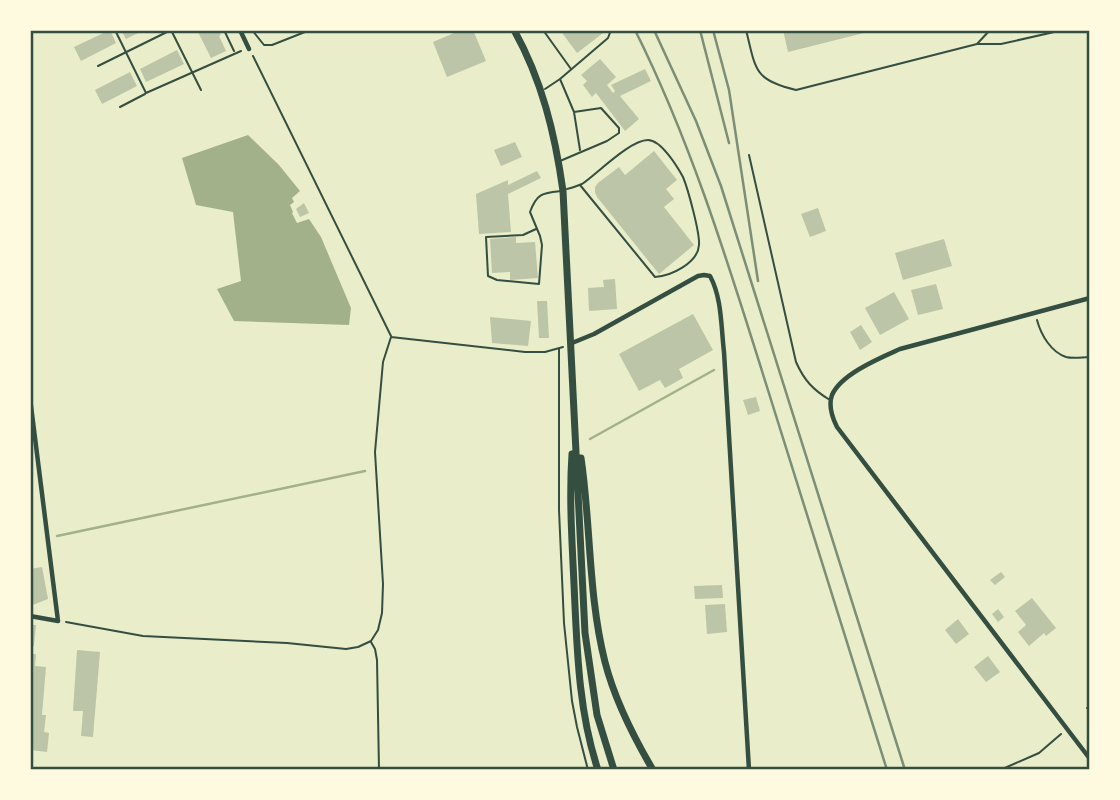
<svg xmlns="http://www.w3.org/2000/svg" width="1120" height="800" font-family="'Source Sans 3',sans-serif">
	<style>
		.water { fill: #a3b18a }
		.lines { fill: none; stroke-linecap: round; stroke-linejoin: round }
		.stream { stroke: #a3b18a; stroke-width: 2.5 }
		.building { fill: #bcc5a7 }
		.path { stroke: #344e41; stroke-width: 2 }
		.service { stroke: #344e41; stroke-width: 2 }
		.minor { stroke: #344e41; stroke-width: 4.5 }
		.primary { stroke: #344e41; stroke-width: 7 }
		.rail { stroke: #7c8e77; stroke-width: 2.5 }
		.neatline { fill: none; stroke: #344e41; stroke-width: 2.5 }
	</style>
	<rect width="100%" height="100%" fill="#e9edc9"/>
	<path class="water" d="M248 135 279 165 300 191 292 198 294 202 290 205 293 212 292 213 297 223 309 219 321 237 351 308 349 325 234 321 217 289 241 281 233 212 196 205 182 158Z"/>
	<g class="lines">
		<path class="stream" d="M590 439 714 370
			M57 536 365 471"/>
	</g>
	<path class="building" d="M110 30 116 43 81 61 74 47Z
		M121 30H144L126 39Z
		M197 30H218L221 35 219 36 226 51 211 58Z
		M461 30H473L486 61 447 77 433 42Z
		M560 30H607L577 53Z
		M783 30H872V31L788 52Z
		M177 50 184 64 146 82 140 69Z
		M600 59 616 77 607 85 613 93 615 91 611 85 645 69 651 81 620 96 639 119 625 131 596 93 592 97 583 85 587 81 581 75Z
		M130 72 137 86 102 104 95 90Z
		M515 142 522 157 501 166 494 150Z
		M654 151 677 180 666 189 674 199 664 207 694 245 659 274 597 197 595 192V187L598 183 619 167 625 175Z
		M537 171 541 178 508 194 511 232 479 234 476 194 508 180V185Z
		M304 203 309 213 300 217 296 209Z
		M818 208 826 231 810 237 801 214Z
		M516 237V243L535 242 538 278 510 280V272L492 273 490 239Z
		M944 239 952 266 903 280 895 253Z
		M615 279 617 309 589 311 588 288 604 287 603 280Z
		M936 284 943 309 918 315 911 290Z
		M894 292 909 319 880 335 865 308Z
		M537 301H547L549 338H539Z
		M693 314 713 350 679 369 683 378 665 388 660 380 639 391 619 354Z
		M490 317 531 321 528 346 492 343Z
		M861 325 872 342 860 350 850 332Z
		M756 397 760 411 748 415 743 400Z
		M42 567 48 599 30 606V569Z
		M1001 572 1005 577 995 585 990 580Z
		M722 585 723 598 695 599 694 586Z
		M1032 598 1056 628 1046 636 1044 633 1029 646 1018 632 1026 625 1015 611Z
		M725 604 727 632 707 634 705 605Z
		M998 609 1004 617 998 622 992 614Z
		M958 619 969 634 956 644 945 630Z
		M30 625H36L34 646H30Z
		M77 650 100 652 93 737 81 736 83 711H73Z
		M30 654H36L35 666 46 667 42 715H46L44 732 49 733 47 752 30 750Z
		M988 656 1000 672 986 682 974 667Z"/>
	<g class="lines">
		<path class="path" d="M115 30 146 93 241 51
			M224 30 234 51
			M253 56 391 336
			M98 66 171 30 201 90
			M120 107 145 94
			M1037 320C1041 335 1051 352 1066 357 1073 359 1083 357 1090 357
			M559 349V510L564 623 572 701 577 727 588 770
			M66 622 143 636 287 643 346 649 358 647 371 641 378 630 382 613 383 584 375 452 383 362 391 337 525 352H545L563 347
			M371 642 375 649 377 660 379 770
			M1087 708 1090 706
			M1000 770 1039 753 1061 734"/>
		<path class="service" d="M252 30 264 45H272L310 30
			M543 30 571 69
			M746 30C756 69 753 80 796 90L977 44 990 30
			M978 44H1001L1063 30
			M560 79 574 112 580 150
			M545 89 560 79 608 38 611 30
			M749 155 796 362C804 380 813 390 830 400
			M560 161 607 141 619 133V128L601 108 574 112
			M567 189C572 188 577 186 582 184 598 173 630 140 648 140 661 140 677 166 683 177 688 189 700 233 699 245 698 263 671 276 655 277L580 185
			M536 229 523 235 486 237 488 276 497 280 539 284 542 245 540 236 530 212C537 193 543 193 561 191"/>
		<path class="minor" d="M240 30 249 49
			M1090 298 900 349C880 358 841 374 832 395 828 406 832 417 837 427L1090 759
			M572 343 594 334 698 276 704 275 710 276C722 298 721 327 724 352L749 770
			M30 398 58 621 30 616"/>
		<path class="primary" d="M514 30C542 80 555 134 563 191L585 633 597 715 614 770
			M572 454C569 498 572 540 574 584 577 647 578 710 598 770
			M581 458C591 525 588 595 605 662 615 701 633 736 653 770"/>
		<path class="rail" d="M635 30C692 144 729 266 767 387 807 514 847 642 887 770
			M654 30 696 121 721 186 905 770
			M700 30 729 143
			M713 30 729 90 758 281"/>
	</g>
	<rect width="1120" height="800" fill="none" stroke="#fefae0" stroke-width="63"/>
	<rect x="32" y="32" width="1056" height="736" class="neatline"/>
</svg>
